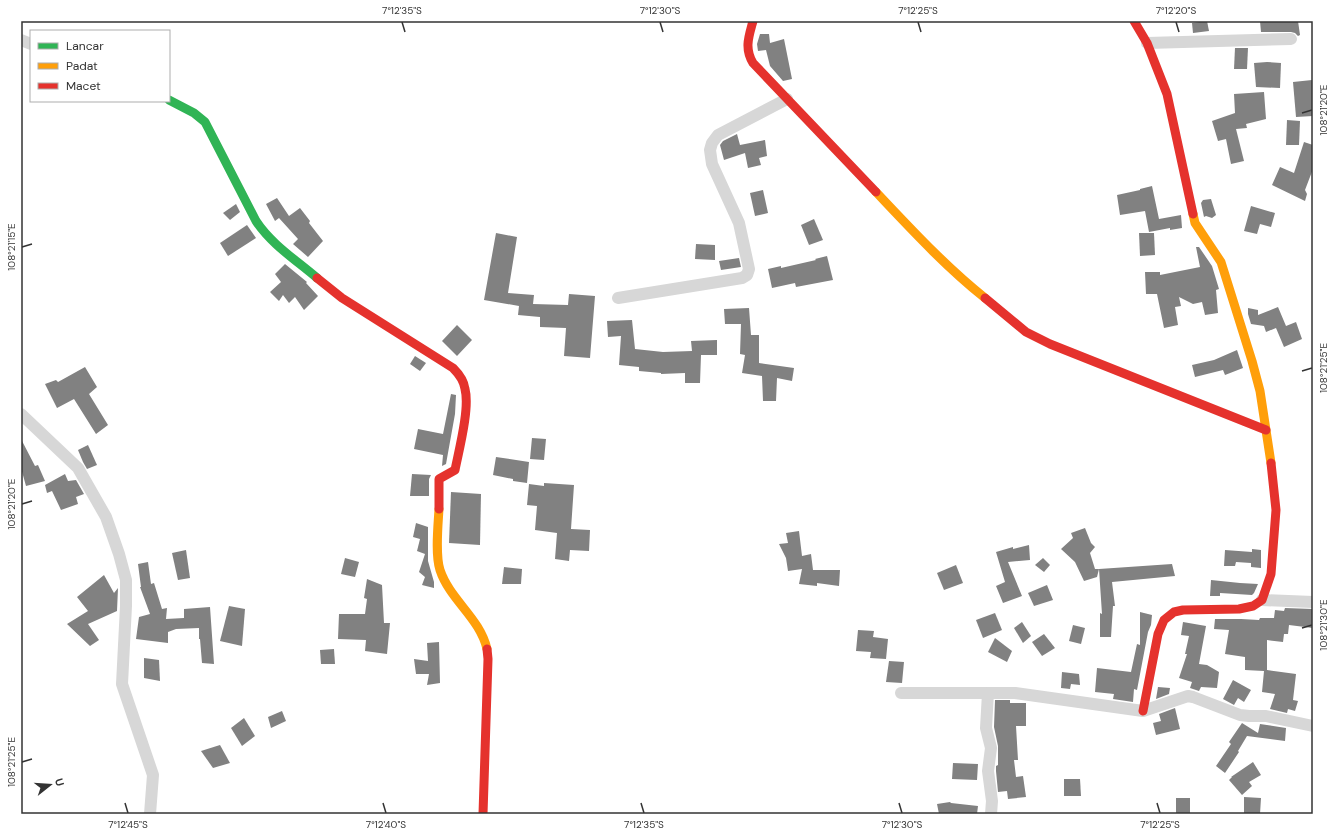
<svg xmlns="http://www.w3.org/2000/svg" width="1334" height="835" viewBox="0 0 1334 835" font-family="'DM Sans',sans-serif">
  <rect width="100%" height="100%" fill="#fff"/>
  <!-- building -->
  <g fill="#818181">
    <polygon points="1207,21 1209,31 1193,33 1192,23"/>
    <polygon points="1260,21 1298,21 1300,35 1298,36 1295,33 1291,32 1261,32"/>
    <polygon points="760,34 769,34 770,43 784,39 792,79 783,81 770,66 766,50 758,51 757,44"/>
    <polygon points="1235,48 1248,48 1247,69 1234,69"/>
    <polygon points="1267,62 1281,63 1280,88 1256,87 1254,63"/>
    <polygon points="1312,80 1313,116 1296,117 1293,82"/>
    <polygon points="1264,92 1266,119 1246,124 1247,128 1236,129 1244,161 1231,164 1226,139 1218,141 1212,121 1235,113 1234,94"/>
    <polygon points="1287,120 1300,121 1299,145 1286,145"/>
    <polygon points="737,134 740,145 765,140 767,156 759,158 761,165 748,168 745,153 724,160 720,145 723,141"/>
    <polygon points="1304,142 1313,145 1313,169 1305,190 1307,194 1305,201 1272,185 1280,167 1294,173"/>
    <polygon points="1152,186 1159,219 1181,215 1182,228 1170,230 1170,228 1149,232 1145,211 1120,215 1117,195 1140,190 1140,189"/>
    <polygon points="763,190 768,213 755,216 750,193"/>
    <polygon points="277,198 289,216 300,208 310,221 309,223 323,241 308,257 293,244 298,239 279,218 275,221 266,204"/>
    <polygon points="1211,199 1216,215 1212,218 1206,216 1204,217 1201,203 1203,200"/>
    <polygon points="236,204 240,212 230,220 223,213"/>
    <polygon points="1251,206 1275,213 1271,227 1260,224 1257,234 1244,231"/>
    <polygon points="814,219 823,240 809,245 801,225"/>
    <polygon points="247,225 256,238 228,256 220,243"/>
    <polygon points="496,233 517,237 508,293 534,295 533,304 568,305 569,294 595,296 590,358 564,356 566,328 540,327 540,317 518,315 519,306 484,300"/>
    <polygon points="1139,233 1154,233 1155,255 1140,256"/>
    <polygon points="696,244 715,245 715,260 695,259"/>
    <polygon points="1196,247 1199,247 1212,266 1219,289 1216,290 1218,313 1205,315 1202,302 1193,304 1179,297 1181,306 1175,307 1178,325 1164,328 1157,294 1146,294 1145,272 1160,272 1160,275 1200,267"/>
    <polygon points="827,256 833,280 796,287 795,283 772,288 768,269 781,266 781,268 816,260 815,259"/>
    <polygon points="739,258 741,267 721,270 719,261"/>
    <polygon points="285,264 307,282 306,283 318,296 304,310 295,297 289,303 283,295 279,301 270,292 281,282 275,274"/>
    <polygon points="1278,307 1286,326 1296,322 1302,339 1284,347 1276,328 1266,332 1264,326 1251,324 1248,314 1248,308 1258,310 1258,315"/>
    <polygon points="749,308 751,335 759,335 759,363 794,368 792,381 777,378 776,401 763,401 762,376 742,373 745,355 740,354 741,324 725,324 724,309"/>
    <polygon points="632,320 635,349 663,352 692,351 691,341 717,340 717,355 701,355 700,383 685,383 685,373 661,374 661,373 639,371 639,367 619,365 621,336 608,337 607,321"/>
    <polygon points="457,325 472,340 457,356 442,341"/>
    <polygon points="1237,350 1243,368 1225,375 1223,370 1195,377 1192,365 1214,360"/>
    <polygon points="415,356 426,363 420,371 410,364"/>
    <polygon points="85,367 97,387 89,394 108,425 96,434 74,399 57,408 45,384 56,380 58,382"/>
    <polygon points="451,394 456,395 455,414 446,464 442,466 443,455 414,449 418,429 443,434"/>
    <polygon points="532,438 546,439 544,460 530,459"/>
    <polygon points="21,439 35,466 38,465 45,481 26,486 21,468"/>
    <polygon points="88,445 97,465 87,469 83,462 78,450"/>
    <polygon points="496,457 529,462 527,483 513,481 513,479 493,475"/>
    <polygon points="65,474 68,481 76,480 84,494 76,497 78,504 61,510 52,491 47,493 45,485"/>
    <polygon points="412,474 431,475 429,479 429,496 410,496"/>
    <polygon points="544,483 574,485 571,529 590,530 589,551 570,550 569,561 555,559 557,533 535,530 537,506 527,505 529,484 544,486"/>
    <polygon points="451,492 481,494 480,545 449,543"/>
    <polygon points="416,523 428,527 428,561 434,582 434,588 422,585 425,577 419,572 425,554 417,551 420,539 413,537"/>
    <polygon points="1085,528 1091,543 1095,547 1090,553 1095,569 1099,569 1097,577 1084,581 1075,562 1061,549 1073,538 1071,533"/>
    <polygon points="799,531 802,556 811,554 813,570 840,570 839,586 817,583 817,586 799,584 802,569 788,571 786,558 779,544 788,543 786,533"/>
    <polygon points="1029,545 1030,560 1008,562 1022,596 1003,603 996,586 1005,582 996,552 1013,547 1013,549"/>
    <polygon points="1252,549 1261,550 1261,568 1251,567 1251,563 1236,562 1235,566 1224,566 1225,550 1252,552"/>
    <polygon points="186,550 190,578 178,580 172,553"/>
    <polygon points="345,558 359,562 355,577 341,574"/>
    <polygon points="1043,558 1050,565 1044,572 1035,565"/>
    <polygon points="148,562 151,584 154,583 162,609 167,608 166,619 184,618 184,609 210,607 214,664 202,663 200,639 199,639 199,628 176,629 168,632 168,643 136,639 139,617 150,614 140,587 141,587 138,564"/>
    <polygon points="1172,564 1175,576 1112,582 1115,606 1113,606 1111,637 1100,637 1100,613 1102,614 1099,569"/>
    <polygon points="956,565 963,583 944,590 937,573"/>
    <polygon points="504,567 522,569 521,584 502,584"/>
    <polygon points="104,575 114,593 118,588 117,611 88,624 99,640 90,646 67,624 88,611 77,597"/>
    <polygon points="367,579 382,585 384,623 390,623 387,654 365,651 366,640 338,639 339,614 365,614 367,599 364,598"/>
    <polygon points="1211,580 1240,583 1258,584 1254,593 1252,595 1220,593 1220,596 1210,596"/>
    <polygon points="1047,585 1053,600 1034,606 1028,593"/>
    <polygon points="229,606 245,609 242,646 220,641"/>
    <polygon points="1285,608 1313,609 1313,628 1289,625 1288,634 1284,634 1283,642 1267,640 1267,670 1296,674 1293,700 1298,701 1295,711 1288,709 1287,713 1270,709 1275,694 1262,692 1264,671 1245,670 1245,657 1225,654 1229,630 1214,629 1215,619 1241,619 1259,620 1260,618 1274,618 1275,610 1284,611"/>
    <polygon points="1140,612 1152,615 1151,625 1148,632 1137,690 1134,689 1133,702 1113,699 1114,694 1095,692 1097,668 1131,672 1137,644 1140,645"/>
    <polygon points="995,613 1002,630 983,638 976,620"/>
    <polygon points="1022,622 1031,636 1023,643 1014,628"/>
    <polygon points="1183,622 1206,626 1199,664 1207,665 1219,672 1217,688 1201,687 1199,691 1190,688 1192,682 1179,678 1187,654 1185,654 1189,636 1181,635"/>
    <polygon points="1073,625 1085,628 1081,644 1069,641"/>
    <polygon points="858,630 874,631 873,637 888,639 886,659 870,658 871,652 856,651"/>
    <polygon points="1044,634 1055,648 1042,656 1032,642"/>
    <polygon points="995,638 1012,651 1007,662 988,652"/>
    <polygon points="439,642 440,683 427,685 429,674 416,674 414,659 428,661 427,643"/>
    <polygon points="334,649 335,664 321,664 320,650"/>
    <polygon points="144,658 159,660 160,681 144,678"/>
    <polygon points="889,661 904,662 902,683 886,682"/>
    <polygon points="1062,672 1079,674 1080,685 1071,684 1070,689 1061,688"/>
    <polygon points="1233,680 1251,690 1244,702 1238,698 1234,705 1223,699"/>
    <polygon points="1158,687 1170,688 1169,694 1156,699"/>
    <polygon points="995,700 1010,700 1010,703 1026,703 1026,726 1016,726 1018,760 1014,760 1016,777 1023,776 1026,797 1008,799 1007,791 998,792 996,771 996,766 998,765 998,746 994,727"/>
    <polygon points="1175,708 1180,729 1156,735 1153,723 1161,721 1159,714"/>
    <polygon points="282,711 286,721 271,728 268,717"/>
    <polygon points="244,718 255,736 242,746 231,728"/>
    <polygon points="1242,723 1258,733 1260,724 1286,728 1285,741 1247,736 1238,751 1239,752 1225,773 1216,766 1231,744 1229,742"/>
    <polygon points="220,745 230,763 213,768 201,751"/>
    <polygon points="1253,762 1261,775 1249,782 1252,786 1242,795 1229,780 1232,777 1231,777"/>
    <polygon points="953,763 978,764 977,780 952,779"/>
    <polygon points="1064,779 1080,779 1081,796 1064,796"/>
    <polygon points="1244,797 1261,798 1260,814 1244,814"/>
    <rect x="1176" y="798" width="14" height="16"/>
    <polygon points="950,802 951,803 978,806 977,814 939,814 937,804"/>
  </g>
  <g fill="none" stroke-linecap="round" stroke-linejoin="round">
    <!-- street -->
    <g stroke="#d7d7d7" stroke-width="12">
      <polyline points="21,40 31,44"/>
      <polyline points="1147,43 1291,39"/>
      <polyline points="618,298 742,278 747,275 749,269 739,223 712,164 710,150 712,143 718,135 787,99"/>
      <polyline points="21,414 78,468 106,517 119,554 126,580 126,606 122,684 153,775 150,814"/>
      <polyline points="1262,600 1313,602"/>
      <polyline points="901,693 1015,693 1143,711 1188,696 1193,697 1240,715 1249,716 1266,716 1313,726"/>
      <polyline points="988,693 986,728 991,748 988,771 992,801 991,814"/>
    </g>
    <!-- fast -->
    <path stroke="#30b455" stroke-width="9" d="M 169,100 L 194,113 L 205,122 L 256,221 C 271,244 296,260 317,278"/>
    <!-- slow -->
    <g stroke="#ff9f0a" stroke-width="9">
      <path d="M 876,192 C 911,229 945,266 985,298"/>
      <polyline points="1193,214 1195,223 1221,262 1252,361 1260,391 1271,463"/>
      <path d="M 439,509 C 438,526 435,555 440,570 C 450,600 480,618 487,649"/>
    </g>
    <!-- jam -->
    <g stroke="#e5322d" stroke-width="9">
      <path d="M 753,21 C 749,36 744,48 753,63 L 876,192"/>
      <polyline points="1134,21 1147,43 1167,94 1193,214"/>
      <path d="M 317,278 L 342,298 L 453,368 C 459,374 464,381 465,389 C 470,408 459,450 455,470 L 439,479 L 439,509"/>
      <polyline points="985,298 1026,332 1050,344 1266,430"/>
      <polyline points="1143,711 1158,634 1164,620 1174,612 1183,610 1239,609 1253,606 1262,600 1271,574 1276,510 1271,463"/>
      <polyline points="483,814 488,659 487,649"/>
    </g>
  </g>
  <!-- ticks -->
  <path fill="none" stroke="#333" stroke-width="1.5" d="M 402,22 L 405,32M 660,22 L 663,32M 918,22 L 921,32M 1176,22 L 1179,32M 1302,113 L 1312,110M 22,247 L 32,244M 1302,371 L 1312,368M 22,504 L 32,501M 1302,628 L 1312,625M 22,762 L 32,759M 125,803 L 128,813M 383,803 L 386,813M 641,803 L 644,813M 899,803 L 902,813M 1157,803 L 1160,813"/>
  <!-- border -->
  <rect width="1334" height="835" fill="none" stroke="#ffffff" stroke-width="44"/>
  <!-- legend -->
  <rect x="30" y="30" width="140" height="72" fill="#ffffff" stroke="#adadad"/>
  <rect x="38" y="43" width="20" height="6" fill="#30b455" stroke="#adadad"/>
  <text x="66" y="50" font-size="12" fill="#333333">Lancar</text>
  <rect x="38" y="63" width="20" height="6" fill="#ff9f0a" stroke="#adadad"/>
  <text x="66" y="70" font-size="12" fill="#333333">Padat</text>
  <rect x="38" y="83" width="20" height="6" fill="#e5322d" stroke="#adadad"/>
  <text x="66" y="90" font-size="12" fill="#333333">Macet</text>
  <!-- north arrow -->
  <g transform="translate(50 785) rotate(73)" stroke="#ffffff" stroke-width="3" paint-order="stroke">
  <path d="M0-3L7 15L0 10L-7 15Z" fill="#333333"/>
  <text y="-6" font-size="11" font-weight="bold" text-anchor="middle" fill="#333333">U</text>
  </g>
  <rect x="22" y="22" width="1290" height="791" fill="none" stroke="#333" stroke-width="1.5"/>
  <g font-size="10" text-anchor="middle" fill="#333">
    <text x="402" y="14">7°12'35"S</text>
    <text x="660" y="14">7°12'30"S</text>
    <text x="918" y="14">7°12'25"S</text>
    <text x="1176" y="14">7°12'20"S</text>
    <text transform="translate(1323 110) rotate(-90)" y="4">108°21'20"E</text>
    <text transform="translate(11 247) rotate(-90)" y="4">108°21'15"E</text>
    <text transform="translate(1323 368) rotate(-90)" y="4">108°21'25"E</text>
    <text transform="translate(11 504) rotate(-90)" y="4">108°21'20"E</text>
    <text transform="translate(1323 625) rotate(-90)" y="4">108°21'30"E</text>
    <text transform="translate(11 762) rotate(-90)" y="4">108°21'25"E</text>
    <text x="128" y="828">7°12'45"S</text>
    <text x="386" y="828">7°12'40"S</text>
    <text x="644" y="828">7°12'35"S</text>
    <text x="902" y="828">7°12'30"S</text>
    <text x="1160" y="828">7°12'25"S</text>
  </g>
</svg>
